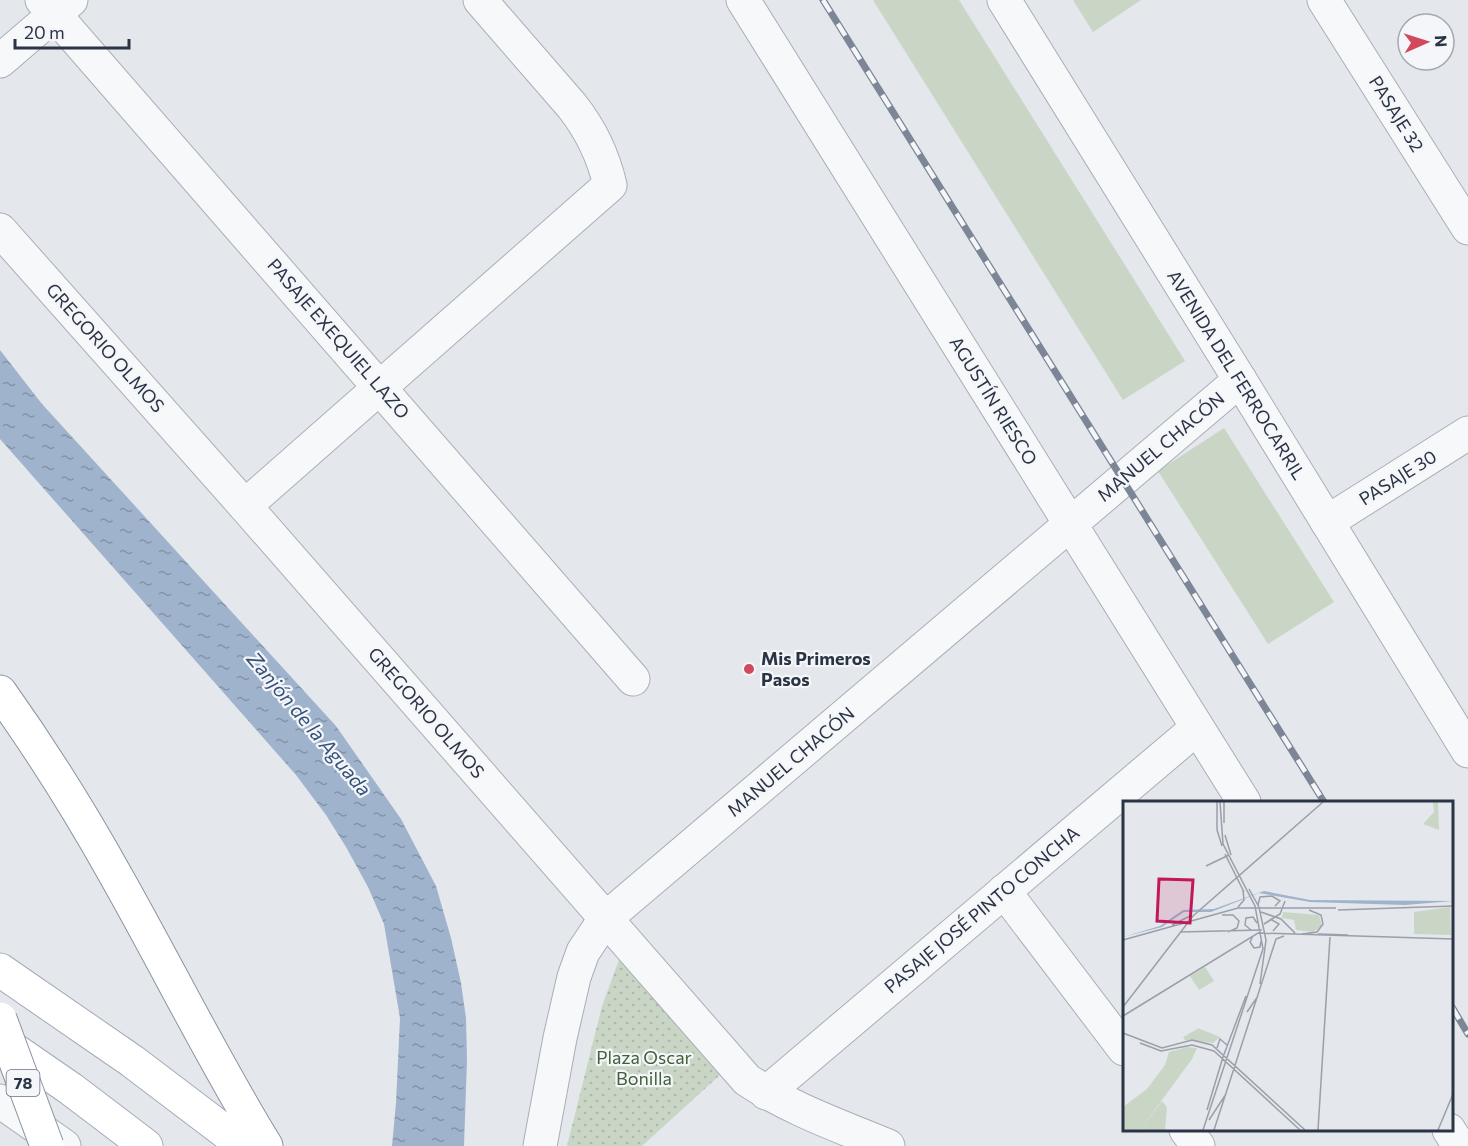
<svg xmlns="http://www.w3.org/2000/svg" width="1468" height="1146" viewBox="0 0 1468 1146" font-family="Commissioner,sans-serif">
  <defs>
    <pattern id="park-dots" width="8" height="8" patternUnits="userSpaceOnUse" patternTransform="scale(1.5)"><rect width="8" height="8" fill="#c9d6c5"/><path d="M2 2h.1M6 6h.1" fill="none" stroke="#adb8ab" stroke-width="1.8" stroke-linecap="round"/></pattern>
    <pattern id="water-ripples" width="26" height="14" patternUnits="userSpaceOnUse" patternTransform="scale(1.5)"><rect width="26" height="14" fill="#9fb4cc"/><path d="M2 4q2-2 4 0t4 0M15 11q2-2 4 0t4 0" fill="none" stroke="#8293a7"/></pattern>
  </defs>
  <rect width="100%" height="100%" fill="#e4e7ec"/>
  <!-- green -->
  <g fill="#c9d6c5">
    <polygon points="873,0 959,0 1185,361 1123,400"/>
    <polygon points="1073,0 1141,0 1093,32"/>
    <polygon points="1224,428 1334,602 1268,644 1158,471"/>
  </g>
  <!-- park -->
  <polygon fill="url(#park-dots)" points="623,949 720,1075 642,1146 567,1146 602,1006"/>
  <!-- water -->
  <polygon fill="url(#water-ripples)" points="0,350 42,404 336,726 401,819 436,886 451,938 461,983 466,1018 467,1060 464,1146 392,1146 396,1103 400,1018 384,924 368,887 346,847 326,815 296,775 0,439"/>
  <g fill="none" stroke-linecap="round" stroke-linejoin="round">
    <defs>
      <g id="minor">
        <polyline points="42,0 633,679"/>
        <polyline points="743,0 1244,802"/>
        <polyline points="1004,0 1240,380 1468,751"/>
        <polyline points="1324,0 1468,228"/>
        <polyline points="0,61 71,0"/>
        <path d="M 0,230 L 245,506 L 747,1080 C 791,1109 840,1126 888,1146"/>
        <path d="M 245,506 L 610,185 C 603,155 591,130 572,106 L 480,0"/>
        <polyline points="1327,522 1468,433"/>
        <polyline points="1004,891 1124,1049"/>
        <polyline points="766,1093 1197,728"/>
        <polyline points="0,1101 64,1146"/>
        <polyline points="1186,1130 1198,1146"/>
        <polyline points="1449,1130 1459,1146"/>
        <polyline points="540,1146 560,1038 574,977 583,952 605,919 1240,380"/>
      </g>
      <g id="major">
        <polyline points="0,970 132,1061 244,1146"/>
        <polyline points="0,1040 71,1089 146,1146"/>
      </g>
      <path id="highway" d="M 0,692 C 42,751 81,813 116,876 C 167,966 212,1058 266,1146"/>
    </defs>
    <!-- minor casing -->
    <use href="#minor" stroke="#a9aeb7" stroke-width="35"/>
    <!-- major casing -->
    <use href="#major" stroke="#a3abb8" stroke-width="35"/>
    <!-- highway casing -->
    <use href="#highway" stroke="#8b94a3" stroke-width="35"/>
    <!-- minor -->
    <use href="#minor" stroke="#f7f8fa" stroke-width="33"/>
    <!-- major -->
    <use href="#major" stroke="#fff" stroke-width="33"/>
    <!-- highway -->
    <use href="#highway" stroke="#fff" stroke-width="33"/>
    <defs>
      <g id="rail">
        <polyline points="823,0 1324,802"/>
        <polyline points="1452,1007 1468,1034"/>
      </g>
    </defs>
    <!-- rail casing -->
    <use href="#rail" stroke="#7d8696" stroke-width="7"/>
    <!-- rail -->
    <use href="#rail" stroke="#f4f6f9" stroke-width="4.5" stroke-dasharray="14" stroke-linecap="butt"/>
    <defs>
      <polyline id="highway-bridge" points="0,1019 47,1146"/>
    </defs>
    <!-- highway-bridge casing -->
    <use href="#highway-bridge" stroke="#8b94a3" stroke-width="35" stroke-linecap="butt"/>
    <!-- highway-bridge -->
    <use href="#highway-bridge" stroke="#fff" stroke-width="33"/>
  </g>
  <!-- markers -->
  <circle fill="#d1495b" stroke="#f4f6f9" stroke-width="2" cx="749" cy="669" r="6"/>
  <g text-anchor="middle" stroke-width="4.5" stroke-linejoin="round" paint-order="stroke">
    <!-- shield labels -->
    <rect fill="#f4f6f9" stroke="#676e7b" stroke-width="1.5" x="6.5" y="1070" width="33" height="26" rx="4.5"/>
    <g font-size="16" font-weight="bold" fill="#2b3445">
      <text x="23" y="1089">78</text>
    </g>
    <!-- street labels -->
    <g font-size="18" fill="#2b3445" stroke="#f4f6f9">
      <text transform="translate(1396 114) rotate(58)" y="6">PASAJE 32</text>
      <text transform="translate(338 339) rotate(49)" y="6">PASAJE EXEQUIEL LAZO</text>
      <text transform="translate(105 348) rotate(48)" y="6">GREGORIO OLMOS</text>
      <text transform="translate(1236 375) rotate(58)" y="6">AVENIDA DEL FERROCARRIL</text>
      <text transform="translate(993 401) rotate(58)" y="6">AGUSTÍN RIESCO</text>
      <text transform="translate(1161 447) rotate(-40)" y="6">MANUEL CHACÓN</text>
      <text transform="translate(1398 478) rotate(-32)" y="6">PASAJE 30</text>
      <text transform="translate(426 713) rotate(49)" y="6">GREGORIO OLMOS</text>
      <text transform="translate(791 762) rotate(-40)" y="6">MANUEL CHACÓN</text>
      <text transform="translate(982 910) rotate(-40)" y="6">PASAJE JOSÉ PINTO CONCHA</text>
    </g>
    <!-- poi labels -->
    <g font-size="18" font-weight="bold" fill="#2b3445" stroke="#f4f6f9" text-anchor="start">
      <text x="761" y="665">Mis Primeros<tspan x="761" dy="21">Pasos</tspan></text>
    </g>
    <!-- park labels -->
    <g font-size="18" fill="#3f6138" stroke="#f4f6f9">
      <text x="644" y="1064">Plaza Oscar<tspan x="644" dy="21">Bonilla</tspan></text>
    </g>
    <!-- water labels -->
    <g font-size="20" font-style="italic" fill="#34527a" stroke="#f4f6f9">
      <text transform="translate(309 724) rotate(50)" y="7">Zanjón de la Aguada</text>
    </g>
  </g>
  <!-- overview -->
  <g transform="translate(1123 801)">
    <rect width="330" height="330" fill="#e4e7ec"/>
    <path d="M 310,1 L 315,1 L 316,29 L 300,23 L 311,11 ZM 327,106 L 328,134 L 291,133 L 291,111 ZM 160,111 L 196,114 L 199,125 L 190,131 L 173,129 L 171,119 L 159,117 ZM 39,300 L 44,306 L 42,329 L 17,329 Z" fill="#c9d6c5"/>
    <path d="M 82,166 L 91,180 L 76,189 L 67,175 ZM 76,227 L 77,228 L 97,236 L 90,242 L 62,239 L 60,236 ZM 64,246 L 74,247 L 69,258 L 17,329 L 0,329 L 0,306 L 24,288 L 42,264 L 46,251 Z" fill="#c9d6c5"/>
    <path d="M 141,90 L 187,99 L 330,100 L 282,104 L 187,101 L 136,92 L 88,111 L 61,111 L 39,126 L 0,136 L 37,125 L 60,109 L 91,108 Z" fill="#9fb4cc"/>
    <path fill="none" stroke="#9a9fa9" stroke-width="1.5" d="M 94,1 L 94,29 L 99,45M 101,1 L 101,22M 102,34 L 108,54M 102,53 L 121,91M 83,65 L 106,54M 126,88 L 136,106 L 143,139 L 137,183M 135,104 L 137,96 L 149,95 L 157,100 L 152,105M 115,106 L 121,99 L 120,89M 215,109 L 330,105M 138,111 L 158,118 L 172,132M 99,114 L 110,114 L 116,120 L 114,127 L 105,131M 147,118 L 156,123 L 150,130M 141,123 L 157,113 L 162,100M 49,124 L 69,114M 128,129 L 122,124 L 123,117 L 130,116 L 134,122M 57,131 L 139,129M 179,133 L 194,131 L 200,123 L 198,114 L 186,109M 195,133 L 225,134M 130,135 L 127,141 L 131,147 L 137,146 L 138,140M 0,139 L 115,107 L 213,107M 0,206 L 70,115 L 200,1M 124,211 L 135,195M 0,215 L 135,132 L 330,138M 0,232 L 39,247 L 69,239 L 89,244 L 182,329M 17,242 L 38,250 L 69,244 L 91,250 L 177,329M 94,247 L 97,238 L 104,244M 100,256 L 123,195M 84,309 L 100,256M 86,319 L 103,293M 80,329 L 140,148 L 132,105 L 100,43 L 97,1M 91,329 L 153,138 L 161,135M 195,329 L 207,136M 315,329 L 330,293"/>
    <path fill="#c2185b" fill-opacity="0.15" stroke="#c2185b" stroke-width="3" d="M 36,78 L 70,79 L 67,122 L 34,120 Z"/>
    <rect width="330" height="330" fill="none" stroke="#2b3445" stroke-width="3"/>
  </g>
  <!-- north arrow -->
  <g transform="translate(1426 42) rotate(87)"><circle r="28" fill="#f4f6f9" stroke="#a4a8b1" stroke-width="1.5"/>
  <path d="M0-4.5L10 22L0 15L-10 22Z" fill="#d1495b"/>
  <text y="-9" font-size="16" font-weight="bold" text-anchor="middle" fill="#2b3445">N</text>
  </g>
  <!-- scale -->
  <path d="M15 39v9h114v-9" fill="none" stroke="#2b3445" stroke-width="3"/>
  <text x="24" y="39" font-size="18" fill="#2b3445" stroke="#f4f6f9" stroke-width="4.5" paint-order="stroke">20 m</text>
</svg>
